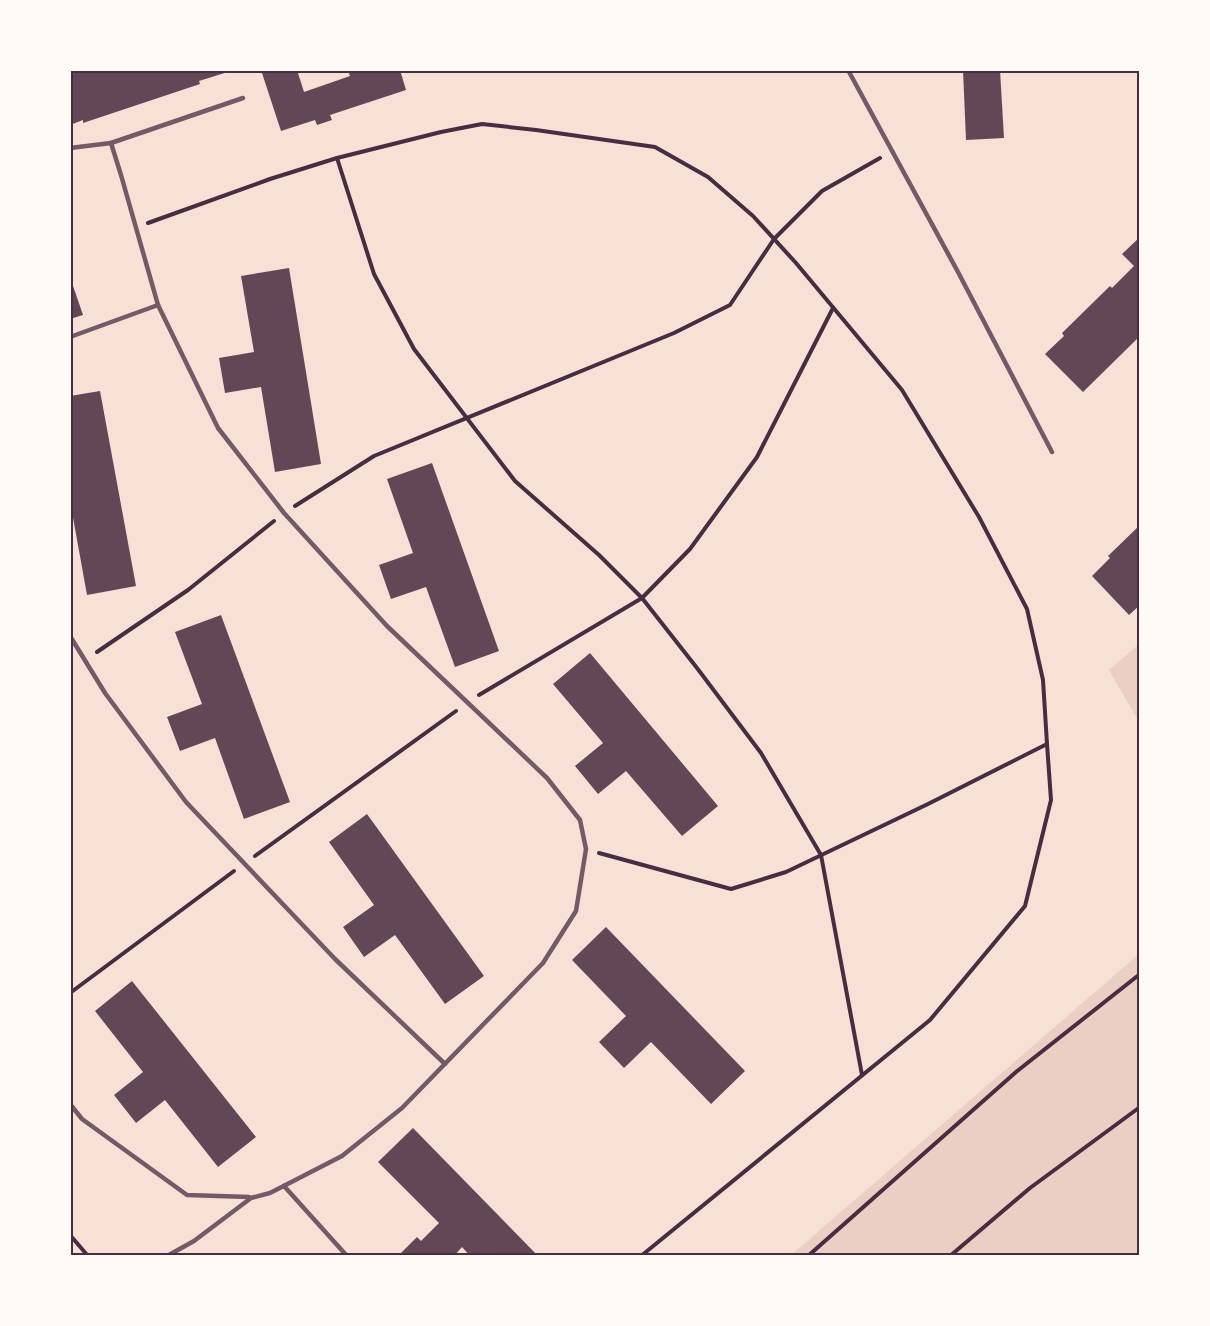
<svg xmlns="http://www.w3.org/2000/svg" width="1210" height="1326" viewBox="0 0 1210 1326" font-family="'Fira Sans Condensed',sans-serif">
  <rect width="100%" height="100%" fill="#f7e1d7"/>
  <!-- green -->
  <g fill="#ebcfc5">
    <polygon points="1139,644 1139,722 1109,670"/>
    <polygon points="1139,954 1139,1255 791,1255"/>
  </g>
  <!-- building -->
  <g fill="#644757">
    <polygon points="70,70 230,70 231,71 199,81 200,84 83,123 83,120 70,125"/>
    <polygon points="261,70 297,70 304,92 350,76 348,70 400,70 406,90 330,115 332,120 317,125 315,120 281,131"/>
    <polygon points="963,70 1000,70 1004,138 966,140"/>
    <polygon points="1140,237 1140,311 1137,313 1140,315 1140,336 1083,392 1045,354 1064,336 1062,333 1110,286 1112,288 1134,266 1122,254"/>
    <polygon points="289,268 321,464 275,472 261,387 225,393 219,358 254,352 241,276"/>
    <polygon points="70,277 83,315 70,319"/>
    <polygon points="100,391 136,586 87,595 72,512 70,512 70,396"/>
    <polygon points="432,463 499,651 455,667 426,587 391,599 379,565 413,553 387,479"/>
    <polygon points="1140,525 1140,605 1129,615 1092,576 1110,558 1108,556"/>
    <polygon points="221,615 290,802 244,819 215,738 180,751 167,717 202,704 175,632"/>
    <polygon points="590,653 718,806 682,836 626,771 598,794 575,766 603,743 553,684"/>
    <polygon points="367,814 484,976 445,1004 395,935 364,957 343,927 374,905 329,842"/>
    <polygon points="606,927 745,1071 711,1104 651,1042 624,1068 599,1042 626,1016 572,960"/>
    <polygon points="132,981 256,1137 218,1167 165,1100 136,1123 114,1095 143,1072 95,1011"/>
    <polygon points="413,1128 538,1256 470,1256 462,1247 454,1256 398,1256 417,1237 421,1241 439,1223 378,1162"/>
  </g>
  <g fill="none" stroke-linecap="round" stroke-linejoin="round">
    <!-- path -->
    <g stroke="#4a2c40" stroke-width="4">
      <polyline points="337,158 374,274 414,349 515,481 599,555 642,598 697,668 761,753 821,855 862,1075"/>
      <polyline points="148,223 270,179 337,158 441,132 482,124 536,130 655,147 708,177 753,216 796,263 902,390 979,517 1027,609 1043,680 1047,744 928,804 786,872 731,889 599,853"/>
      <polyline points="295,506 374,456 674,333 730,305 774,239 822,191 880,158"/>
      <polyline points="97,652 188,590 274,521"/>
      <polyline points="479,695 642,598 690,549 757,457 833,308"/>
      <polyline points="255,856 456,711"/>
      <polyline points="70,993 234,871"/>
      <polyline points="70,1235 88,1256"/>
      <polyline points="641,1256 930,1020 1025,906 1051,800 1047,744"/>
      <polyline points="808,1256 1016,1072 1140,974"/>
      <polyline points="950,1256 1030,1188 1140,1107"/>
    </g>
    <!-- service -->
    <g stroke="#755966" stroke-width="4.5">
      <polyline points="848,70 958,272 1052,452"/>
      <polyline points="111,143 243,98"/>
      <polyline points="70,148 111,143 121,175 158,305 218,428 284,513 387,626 547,778 580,820 586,849 576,911 543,963 402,1108 342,1156 270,1193 251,1198 194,1241 167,1256"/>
      <polyline points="70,337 158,305"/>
      <polyline points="70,636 105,693 186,802 335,959 445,1064"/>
      <polyline points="70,1104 82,1119 187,1195 249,1197"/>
      <polyline points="284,1186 347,1256"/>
    </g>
  </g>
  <!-- border -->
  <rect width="1210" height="1326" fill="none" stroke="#fffaf5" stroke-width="144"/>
  <rect x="72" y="72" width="1066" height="1182" fill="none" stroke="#4a2c40" stroke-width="2"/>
</svg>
